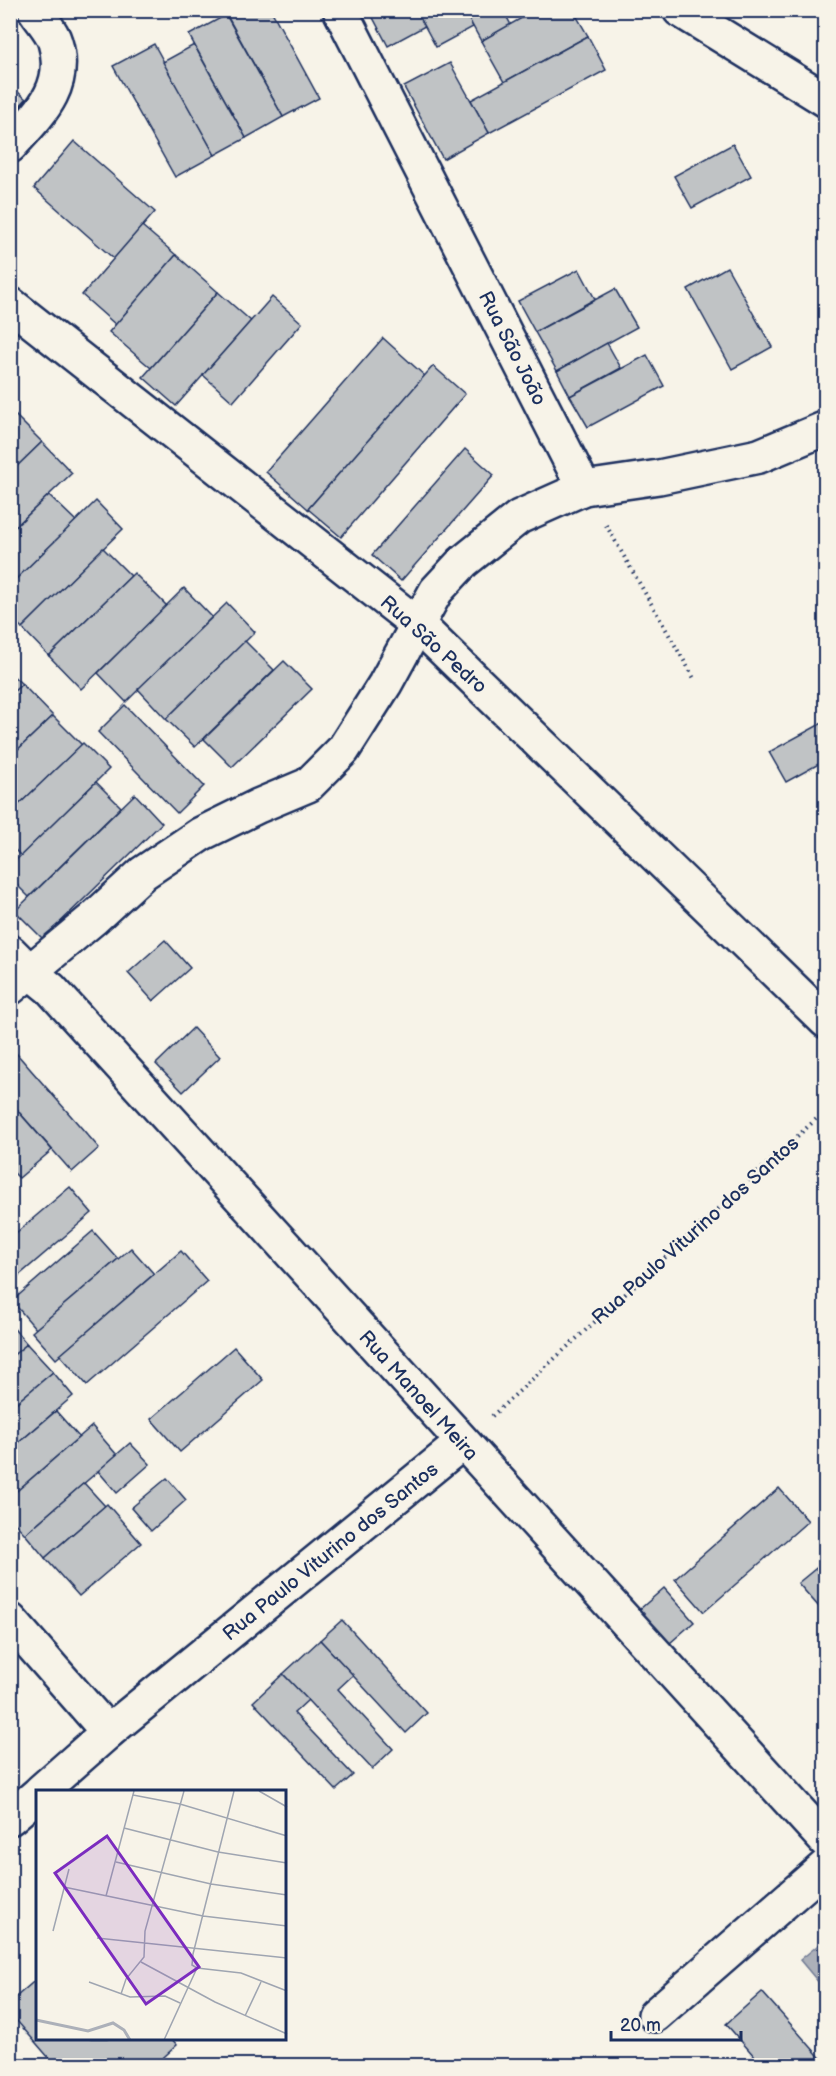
<svg xmlns="http://www.w3.org/2000/svg" width="836" height="2076" viewBox="0 0 836 2076" font-family="'Balsamiq Sans',sans-serif">
  <rect width="100%" height="100%" fill="#f7f3e8"/>
  <filter id="ink" filterUnits="userSpaceOnUse"><feTurbulence type="fractalNoise" baseFrequency=".0167" numOctaves="2"/><feDisplacementMap in="SourceGraphic" scale="12" xChannelSelector="R" yChannelSelector="G"/><feConvolveMatrix kernelMatrix="1 2 1 2 8 2 1 2 1" color-interpolation-filters="sRGB"/></filter>
  <g filter="url(#ink)">
    <!-- water -->
    <polygon fill="#acb0b9" stroke="#727c95" stroke-width="1.5" points="823,1941 825,1944 825,1990 800,1960"/>
    <!-- building -->
    <g fill="#c0c3c5" stroke="#1b2f5e" stroke-width="1.5">
      <polygon points="224,10 271,10 319,98 283,117"/>
      <polygon points="369,10 416,10 425,26 388,46"/>
      <polygon points="416,10 464,10 473,27 436,47"/>
      <polygon points="464,10 503,10 511,25 481,41"/>
      <polygon points="536,10 573,10 588,36 504,82 481,41"/>
      <polygon points="226,15 283,117 246,138 189,35"/>
      <polygon points="588,36 606,70 489,133 471,100"/>
      <polygon points="154,44 215,155 175,177 113,66"/>
      <polygon points="194,45 246,138 215,155 163,62"/>
      <polygon points="450,63 489,133 443,159 404,87"/>
      <polygon points="10,85 26,99 10,117"/>
      <polygon points="74,141 155,212 114,259 34,188"/>
      <polygon points="733,144 751,176 692,208 674,176"/>
      <polygon points="142,226 176,255 116,325 82,295"/>
      <polygon points="176,255 218,292 151,368 109,332"/>
      <polygon points="727,267 772,347 732,369 688,289"/>
      <polygon points="579,269 595,299 535,332 518,301"/>
      <polygon points="615,289 637,327 557,371 535,332"/>
      <polygon points="218,292 251,321 176,406 143,377"/>
      <polygon points="272,297 302,323 233,402 203,375"/>
      <polygon points="383,338 425,376 308,509 266,472"/>
      <polygon points="607,343 621,368 570,396 557,371"/>
      <polygon points="647,355 664,386 588,427 570,396"/>
      <polygon points="433,366 465,394 341,537 308,509"/>
      <polygon points="15,415 42,442 10,473 10,419"/>
      <polygon points="42,442 72,473 10,532 10,473"/>
      <polygon points="465,449 494,475 401,581 372,555"/>
      <polygon points="49,495 76,521 10,585 10,532"/>
      <polygon points="96,501 123,529 22,628 10,616 10,585"/>
      <polygon points="103,548 131,576 49,656 22,628"/>
      <polygon points="134,573 167,606 81,689 49,656"/>
      <polygon points="184,588 212,617 126,702 98,673"/>
      <polygon points="227,603 255,632 166,719 138,689"/>
      <polygon points="245,641 274,670 195,747 166,719"/>
      <polygon points="284,661 312,689 232,767 204,739"/>
      <polygon points="10,673 22,684 10,695"/>
      <polygon points="22,684 53,716 10,757 10,695"/>
      <polygon points="125,705 204,786 177,813 98,732"/>
      <polygon points="53,716 82,745 10,813 10,757"/>
      <polygon points="826,721 826,760 786,782 769,752"/>
      <polygon points="83,743 109,769 21,856 10,845 10,813"/>
      <polygon points="96,782 121,807 29,897 10,878 10,866"/>
      <polygon points="135,794 162,823 43,939 15,911"/>
      <polygon points="165,940 190,968 153,1001 128,973"/>
      <polygon points="193,1028 220,1057 183,1092 156,1064"/>
      <polygon points="10,1046 99,1148 72,1172 10,1102"/>
      <polygon points="10,1102 52,1150 19,1178 10,1169"/>
      <polygon points="70,1187 92,1213 10,1283 10,1238"/>
      <polygon points="93,1231 118,1259 36,1329 12,1301"/>
      <polygon points="131,1248 154,1274 56,1359 32,1332"/>
      <polygon points="181,1251 207,1281 87,1385 60,1355"/>
      <polygon points="10,1324 27,1344 10,1358"/>
      <polygon points="27,1344 53,1372 10,1408 10,1358"/>
      <polygon points="234,1347 263,1380 180,1452 151,1419"/>
      <polygon points="53,1372 73,1396 10,1450 10,1408"/>
      <polygon points="56,1411 79,1437 10,1497 10,1450"/>
      <polygon points="92,1426 117,1455 25,1534 10,1518 10,1497"/>
      <polygon points="130,1443 150,1464 117,1493 98,1471"/>
      <polygon points="167,1478 186,1500 151,1531 131,1508"/>
      <polygon points="84,1483 105,1506 45,1558 25,1534"/>
      <polygon points="779,1488 808,1521 704,1612 675,1579"/>
      <polygon points="107,1504 141,1543 79,1596 45,1558"/>
      <polygon points="826,1560 826,1615 798,1583"/>
      <polygon points="664,1588 694,1622 662,1650 632,1616"/>
      <polygon points="342,1620 427,1713 406,1733 320,1640"/>
      <polygon points="320,1640 353,1675 338,1689 393,1749 372,1769 283,1674"/>
      <polygon points="283,1674 308,1700 294,1713 353,1775 336,1790 253,1702"/>
      <polygon points="38,1978 38,2038 171,2038 177,2045 154,2066 56,2066 10,2013 10,2002"/>
      <polygon points="762,1992 826,2064 826,2066 763,2066 726,2024"/>
    </g>
    <g fill="none" stroke-linecap="round" stroke-linejoin="round">
      <defs>
        <g id="minor">
          <polyline points="340,10 584,488"/>
          <polyline points="680,10 826,100"/>
          <path d="M 10,146 C 38,115 69,88 55,42 C 52,31 41,20 35,10"/>
          <polyline points="10,304 417,624 826,1021"/>
          <polyline points="10,952 30,972 51,989 826,1841"/>
          <polyline points="10,988 93,919 143,873 201,834 258,806 308,785 343,750 385,684 436,591 463,562 519,517 584,488 659,477 759,456 826,428"/>
          <polyline points="10,1620 108,1732"/>
          <polyline points="41,1791 108,1732 462,1443"/>
          <polyline points="10,1818 38,1794"/>
          <polyline points="655,2015 826,1866"/>
        </g>
      </defs>
      <!-- minor casing -->
      <use href="#minor" stroke="#1b2f5e" stroke-width="38"/>
      <!-- path -->
      <g stroke="#1b2f5e" stroke-width="4" stroke-dasharray="1.5 4.5" stroke-linecap="butt">
        <polyline points="606,525 695,680"/>
        <polyline points="492,1416 826,1110"/>
      </g>
      <!-- minor -->
      <use href="#minor" stroke="#f7f3e8" stroke-width="33"/>
    </g>
  </g>
  <g text-anchor="middle" stroke-width="4.5" stroke-linejoin="round" paint-order="stroke">
    <!-- street labels -->
    <g font-size="20" fill="#1b2f5e" stroke="#f7f3e8">
      <text transform="translate(513 348) rotate(63)" y="7">Rua São João</text>
      <text transform="translate(434 644) rotate(42)" y="7">Rua São Pedro</text>
      <text transform="translate(695 1230) rotate(-42)" y="7">Rua Paulo Viturino dos Santos</text>
      <text transform="translate(419 1395) rotate(48)" y="7">Rua Manoel Meira</text>
      <text transform="translate(330 1551) rotate(-39)" y="7">Rua Paulo Viturino dos Santos</text>
    </g>
  </g>
  <!-- overview -->
  <g transform="translate(36 1790)">
    <rect width="250" height="250" fill="#f7f3e8"/>
    <path fill="none" stroke="#acb0b9" stroke-width="3" d="M 0,230 L 52,241 L 77,233 L 88,240 L 94,250"/>
    <path fill="none" stroke="#9fa5b1" stroke-width="1.5" d="M 223,1 L 251,17M 97,5 L 144,14 L 251,46M 88,38 L 182,62 L 251,73M 80,72 L 175,94 L 251,105M 28,97 L 167,126 L 251,136M 70,106 L 98,1M 17,141 L 33,79M 61,148 L 251,168M 105,172 L 179,212 L 251,244M 161,178 L 156,175 L 157,164 L 198,1M 161,178 L 205,183 L 251,201M 53,192 L 94,207 L 129,206 L 144,213M 85,204 L 90,189 L 108,167 L 109,141 L 148,1M 209,226 L 225,192M 128,250 L 161,178"/>
    <path fill="#7b2cbf" fill-opacity="0.15" stroke="#7b2cbf" stroke-width="3" d="M 71,46 L 163,177 L 110,214 L 19,83 Z"/>
    <rect width="250" height="250" fill="none" stroke="#1b2f5e" stroke-width="3"/>
  </g>
  <!-- margin -->
  <rect width="836" height="2076" fill="none" stroke="#f7f3e8" stroke-width="36"/>
  <rect x="18" y="18" width="800" height="2040" fill="none" stroke="#1b2f5e" stroke-width="2" filter="url(#ink)"/>
  <!-- scale -->
  <path d="M611 2031v9h130v-9" fill="none" stroke="#1b2f5e" stroke-width="3"/>
  <text x="620" y="2031" font-size="18" fill="#1b2f5e" stroke="#f7f3e8" stroke-width="4.5" paint-order="stroke">20 m</text>
</svg>
